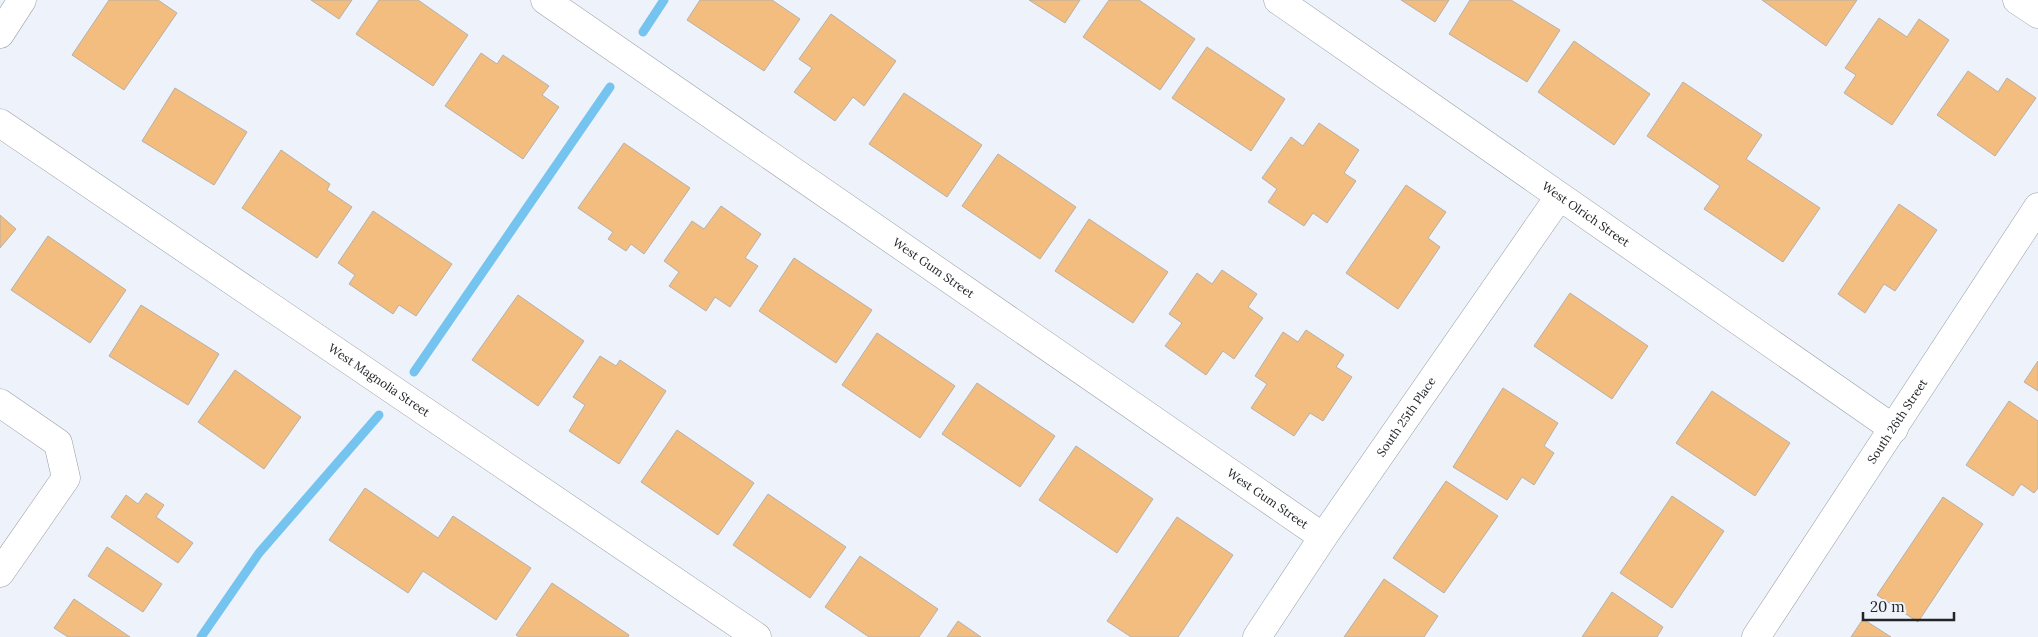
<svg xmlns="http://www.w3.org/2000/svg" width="2038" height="637" viewBox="0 0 2038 637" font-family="Lora,serif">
  <rect width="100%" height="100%" fill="#eef2fb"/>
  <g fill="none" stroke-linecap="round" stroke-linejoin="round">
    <!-- stream -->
    <g stroke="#74c4ef" stroke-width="9">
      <polyline points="643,32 664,0"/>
      <polyline points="414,372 610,87"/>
      <polyline points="201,637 259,553 379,415"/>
    </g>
  </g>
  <!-- building -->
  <g fill="#f3bd7f" stroke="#b7b0a8">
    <polygon points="109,0 158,0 177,13 124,90 72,55"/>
    <polygon points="311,0 352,0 339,19"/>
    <polygon points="379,0 418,0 468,35 433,86 356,34"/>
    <polygon points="700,0 772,0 800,19 764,71 687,20"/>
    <polygon points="1029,0 1080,0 1065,23"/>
    <polygon points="1109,0 1139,0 1195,39 1160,90 1083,37"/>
    <polygon points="1401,0 1449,0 1435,22"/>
    <polygon points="1470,0 1511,0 1560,30 1527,82 1449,34"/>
    <polygon points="1762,0 1857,0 1826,46"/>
    <polygon points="831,14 896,61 864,106 853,97 835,121 794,92 812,68 799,59"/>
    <polygon points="1879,18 1907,37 1919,19 1949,40 1892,125 1844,93 1856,75 1845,68"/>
    <polygon points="1574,41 1650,94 1614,145 1538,92"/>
    <polygon points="1207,47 1285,99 1251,151 1172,98"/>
    <polygon points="481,53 497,64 503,55 549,86 542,95 559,107 523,159 445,106"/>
    <polygon points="1968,71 1998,92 2007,78 2036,98 1995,156 1937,115"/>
    <polygon points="1683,82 1762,135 1746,159 1820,208 1783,262 1704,209 1720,186 1647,136"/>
    <polygon points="175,88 247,132 214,185 142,141"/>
    <polygon points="904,93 982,145 947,197 869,144"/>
    <polygon points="1319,123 1359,150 1344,173 1356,181 1327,223 1313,213 1304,226 1268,202 1277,189 1262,178 1291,137 1303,146"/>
    <polygon points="624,143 690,188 644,254 631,244 626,251 608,239 613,232 578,208"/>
    <polygon points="281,150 330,184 327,190 352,207 317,258 242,208"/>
    <polygon points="998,154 1076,207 1040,259 962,206"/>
    <polygon points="1406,185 1446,212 1428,238 1440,247 1398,309 1346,273"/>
    <polygon points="1899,204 1937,230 1895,291 1884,284 1865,313 1838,294"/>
    <polygon points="721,206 761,234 745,258 758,266 730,307 715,297 706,311 669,286 679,272 664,261 692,221 704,229"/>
    <polygon points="373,211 452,264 416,316 399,305 393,314 349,284 355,275 338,263"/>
    <polygon points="0,215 16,229 0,248"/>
    <polygon points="1089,219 1168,272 1133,323 1055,271"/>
    <polygon points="48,236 126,290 90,343 11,290"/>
    <polygon points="794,258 872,310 836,363 759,311"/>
    <polygon points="1222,270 1257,294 1248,307 1263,318 1234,359 1223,351 1206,375 1165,346 1182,323 1169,314 1197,273 1212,284"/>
    <polygon points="1570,293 1648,346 1612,399 1534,346"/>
    <polygon points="518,295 584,341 538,406 472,360"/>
    <polygon points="141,305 219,354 188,405 109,356"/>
    <polygon points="1306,330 1344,355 1336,367 1352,377 1323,421 1310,413 1294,436 1251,408 1267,384 1255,376 1283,332 1298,342"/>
    <polygon points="877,333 955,386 920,438 842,385"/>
    <polygon points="600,356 616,366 620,360 666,391 619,464 569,431 585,405 573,397"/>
    <polygon points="2038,361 2038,391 2024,382"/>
    <polygon points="235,370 301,417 264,469 198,422"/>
    <polygon points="977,383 1055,436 1020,487 942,434"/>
    <polygon points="1503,388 1558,423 1544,446 1554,453 1534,485 1522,477 1507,500 1453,467"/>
    <polygon points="1712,391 1790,443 1755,496 1676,443"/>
    <polygon points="2009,401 2038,421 2038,488 2034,493 2021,484 2013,496 1966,465"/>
    <polygon points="677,430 754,483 718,535 641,482"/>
    <polygon points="1076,446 1153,499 1117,553 1039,500"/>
    <polygon points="1446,481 1498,516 1444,593 1393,558"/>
    <polygon points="365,488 438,538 453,516 531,568 496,620 423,571 408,593 329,540"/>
    <polygon points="146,493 164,505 156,517 193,543 178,563 111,517 126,495 138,504"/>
    <polygon points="768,494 846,547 810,598 733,545"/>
    <polygon points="1672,496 1724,531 1672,608 1620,573"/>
    <polygon points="1943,497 1983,524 1918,622 1877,595"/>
    <polygon points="1177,517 1233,555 1178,637 1131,637 1107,621"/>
    <polygon points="107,547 162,584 143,612 88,576"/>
    <polygon points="860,556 938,609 919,637 869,637 825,607"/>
    <polygon points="1384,579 1438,616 1424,637 1344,637"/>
    <polygon points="552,583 629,635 628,637 519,637 516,635"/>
    <polygon points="1612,592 1663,627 1657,637 1582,637"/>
    <polygon points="74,599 130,637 68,637 54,628"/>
    <polygon points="1863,619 1891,637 1851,637"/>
    <polygon points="958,621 981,637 947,637"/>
  </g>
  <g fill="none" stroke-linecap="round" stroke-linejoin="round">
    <defs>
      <g id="street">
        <path id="s1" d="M 545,0 L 1323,537"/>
        <polyline points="2017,0 2038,14"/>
        <path id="s2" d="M 0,123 L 757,637"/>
        <polyline points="0,403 58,443 66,478 0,573"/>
        <path id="s3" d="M 1257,637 L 1323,537 L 1559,197"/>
      </g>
      <g id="secondary">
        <path id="s4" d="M 1278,0 L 1894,429"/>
        <polyline points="0,34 22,0"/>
        <path id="s5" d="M 1756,637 L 2038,207"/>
      </g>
    </defs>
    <!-- street casing -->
    <use href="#street" stroke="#999ea6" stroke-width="29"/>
    <!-- secondary casing -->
    <use href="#secondary" stroke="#999ea6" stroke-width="29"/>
    <!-- street -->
    <use href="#street" stroke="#fff" stroke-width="28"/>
    <!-- secondary -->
    <use href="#secondary" stroke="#fff" stroke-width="28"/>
  </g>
  <g text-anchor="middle" stroke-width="4" stroke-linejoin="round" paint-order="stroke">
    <!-- street labels -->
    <g font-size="12" fill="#222427" stroke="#eef2fb">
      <text dy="4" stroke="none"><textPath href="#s4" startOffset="375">West Olrich Street</textPath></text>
      <text dy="4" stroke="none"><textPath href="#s1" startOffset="472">West Gum Street</textPath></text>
      <text dy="4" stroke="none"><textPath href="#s2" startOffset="458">West Magnolia Street</textPath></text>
      <text dy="4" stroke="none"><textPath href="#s3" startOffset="266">South 25th Place</textPath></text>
      <text dy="4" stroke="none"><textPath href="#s5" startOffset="258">South 26th Street</textPath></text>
      <text dy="4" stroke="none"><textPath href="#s1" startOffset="878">West Gum Street</textPath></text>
    </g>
  </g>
  <!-- scale -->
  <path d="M1863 612v8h91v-8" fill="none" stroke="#222427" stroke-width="2.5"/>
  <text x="1870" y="612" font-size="15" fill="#222427" stroke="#eef2fb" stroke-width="4" paint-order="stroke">20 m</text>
</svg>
